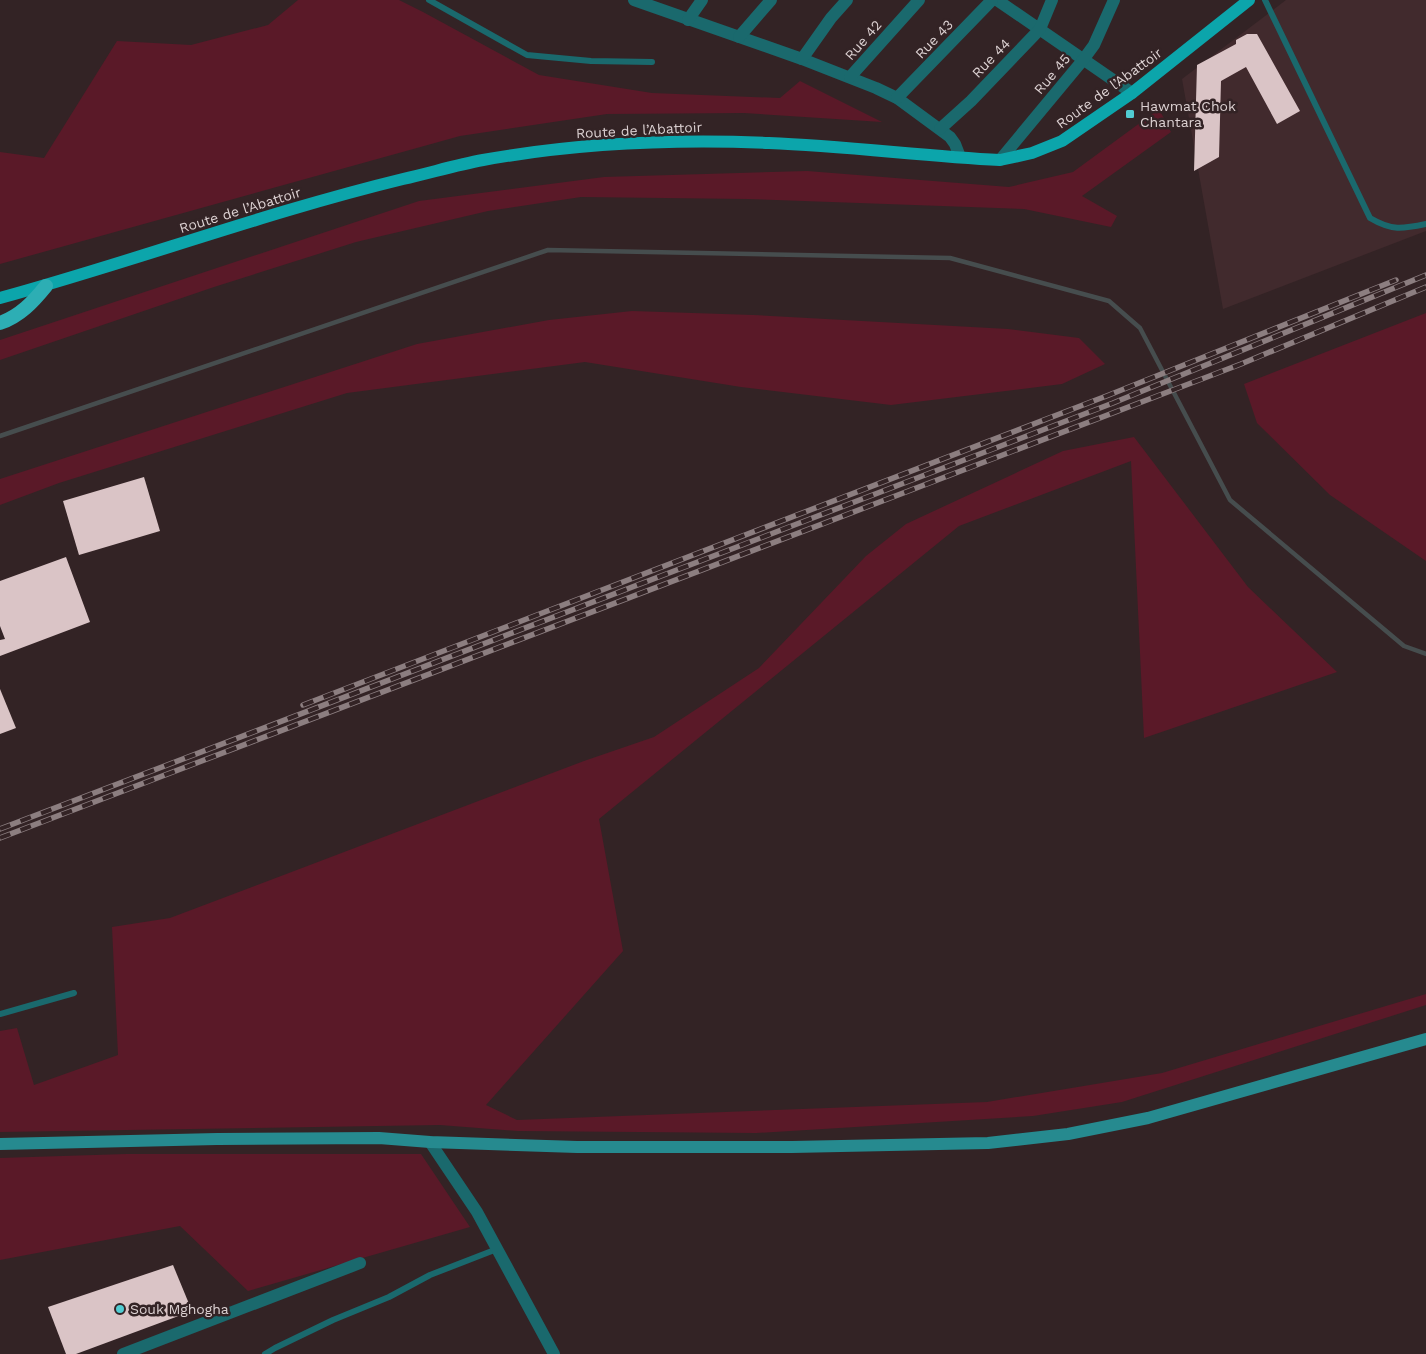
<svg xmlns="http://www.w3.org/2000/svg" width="1426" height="1354" viewBox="0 0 1426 1354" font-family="'Work Sans',sans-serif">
  <rect width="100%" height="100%" fill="#332325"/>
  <!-- built -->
  <polygon fill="#412a2d" points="1286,0 1426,0 1426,231 1223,309 1182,79"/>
  <!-- green -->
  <g fill="#5a1928">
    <polygon points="298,0 399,0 423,12 539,75 652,93 780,98 800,81 882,122 744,113 607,114 460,136 0,264 0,152 44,158 117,41 191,45 268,25"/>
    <polygon points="1159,109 1171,132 1082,196 1117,216 1111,227 1024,209 747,199 581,197 488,211 356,242 214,287 0,360 0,340 419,201 604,177 807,171 1009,187 1073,172"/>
    <polygon points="632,311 753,315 1008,329 1079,338 1105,364 1062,384 891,405 741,387 585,362 347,393 59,483 0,505 0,479 417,344 549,320"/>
    <polygon points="1426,313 1426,561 1330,495 1257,423 1244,384"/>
    <polygon points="1134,437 1248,587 1337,672 1144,738 1131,461 959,526 599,819 623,951 486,1105 517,1120 987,1102 1162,1073 1426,994 1426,1005 1122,1102 1033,1116 756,1133 518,1131 440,1125 0,1132 0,1031 17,1028 34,1085 118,1055 112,927 170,918 584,761 654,737 759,668 866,556 906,524 1063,451"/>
    <polygon points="126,1154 421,1154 470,1227 248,1291 180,1226 0,1260 0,1158"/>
  </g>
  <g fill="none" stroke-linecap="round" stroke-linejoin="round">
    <!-- stream -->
    <polyline stroke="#464d4e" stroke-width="4.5" points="0,436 548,250 950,258 1109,301 1140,328 1230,500 1404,646 1426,654"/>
  </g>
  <!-- building -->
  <g fill="#dac4c6">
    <polygon points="1247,34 1257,34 1300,111 1277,124 1246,67 1221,81 1219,157 1194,171 1197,65 1236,44 1236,40"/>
    <polygon points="144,477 160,531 79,555 63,501"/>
    <polygon points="66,557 90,622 0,656 0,640 5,639 0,626 0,581"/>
    <polygon points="0,689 16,728 0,734"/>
    <polygon points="173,1265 192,1311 76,1354 66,1354 48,1307"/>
  </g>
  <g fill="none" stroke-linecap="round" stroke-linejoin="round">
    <!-- service -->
    <g stroke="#1a696d" stroke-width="6">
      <polyline points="429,0 527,55 591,61 652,62"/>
      <path d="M 1265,0 L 1370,218 C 1392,231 1402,229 1426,224"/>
      <polyline points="0,1014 74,993"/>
      <polyline points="265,1354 275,1348 333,1320 389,1297 430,1275 497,1249"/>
    </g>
    <!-- minor -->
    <g stroke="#1a696d" stroke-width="12">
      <polyline points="634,0 802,59 876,88 897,98 950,137 955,144 960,157"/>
      <polyline points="997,0 1132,93"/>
      <polyline points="688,20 702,0"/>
      <polyline points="739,37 771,0"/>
      <polyline points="802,59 831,18 847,0"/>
      <polyline points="850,77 919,0"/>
      <polyline points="897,98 992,0"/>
      <polyline points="940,129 971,101 1040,29 1052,0"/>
      <polyline points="1000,160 1083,60 1094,45 1114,0"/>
      <polyline points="430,1142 477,1212 554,1354"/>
      <polyline points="123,1354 360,1263"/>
    </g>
    <!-- secondary -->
    <polyline stroke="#268a8f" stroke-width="12" points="0,1144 217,1139 379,1138 430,1142 577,1147 792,1147 988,1143 1068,1134 1148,1118 1426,1039"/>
    <!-- primary -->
    <path stroke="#0ca5ab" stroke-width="12" d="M 0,298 C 135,261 267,212 403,179 C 430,173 456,165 483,160 C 578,143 674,139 769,143 C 846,146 923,156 1000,160 L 1032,153 L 1062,141 L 1132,93 L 1249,0"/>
    <!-- trunk -->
    <path stroke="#2daeb4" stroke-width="14" d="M 0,323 C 20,316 33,302 46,286"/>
    <defs>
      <g id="rail">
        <polyline points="303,705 1109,395 1396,280"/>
        <polyline points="0,829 1113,403 1426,275"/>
        <polyline points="0,838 1241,364 1426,287"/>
      </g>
    </defs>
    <!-- rail casing -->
    <use href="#rail" stroke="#8c7e80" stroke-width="5.5"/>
    <!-- rail -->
    <use href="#rail" stroke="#332325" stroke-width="4" stroke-dasharray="11" stroke-linecap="butt"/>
  </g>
  <!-- markers -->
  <g fill="#51ccd2" stroke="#332325" stroke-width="2">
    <rect x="1125" y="109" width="10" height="10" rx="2.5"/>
    <circle cx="120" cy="1309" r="5"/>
  </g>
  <g text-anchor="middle" stroke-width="5" stroke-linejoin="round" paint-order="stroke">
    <!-- street labels -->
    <g font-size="14" fill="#dcd1d2" stroke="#332325">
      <text transform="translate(934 39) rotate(-46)" y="5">Rue 43</text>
      <text transform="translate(863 40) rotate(-49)" y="5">Rue 42</text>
      <text transform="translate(991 58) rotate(-46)" y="5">Rue 44</text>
      <text transform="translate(1052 74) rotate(-50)" y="5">Rue 45</text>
      <text transform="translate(1109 88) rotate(-36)" y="5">Route de l’Abattoir</text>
      <text transform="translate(639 130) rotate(-3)" y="5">Route de l’Abattoir</text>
      <text transform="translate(240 210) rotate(-17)" y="5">Route de l’Abattoir</text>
    </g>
    <!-- poi labels -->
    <g font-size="14" fill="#dcd1d2" stroke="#332325" text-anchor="start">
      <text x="1140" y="111">Hawmat Chok<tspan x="1140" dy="16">Chantara</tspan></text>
      <text x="130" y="1314">Souk Mghogha</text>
    </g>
  </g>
</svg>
